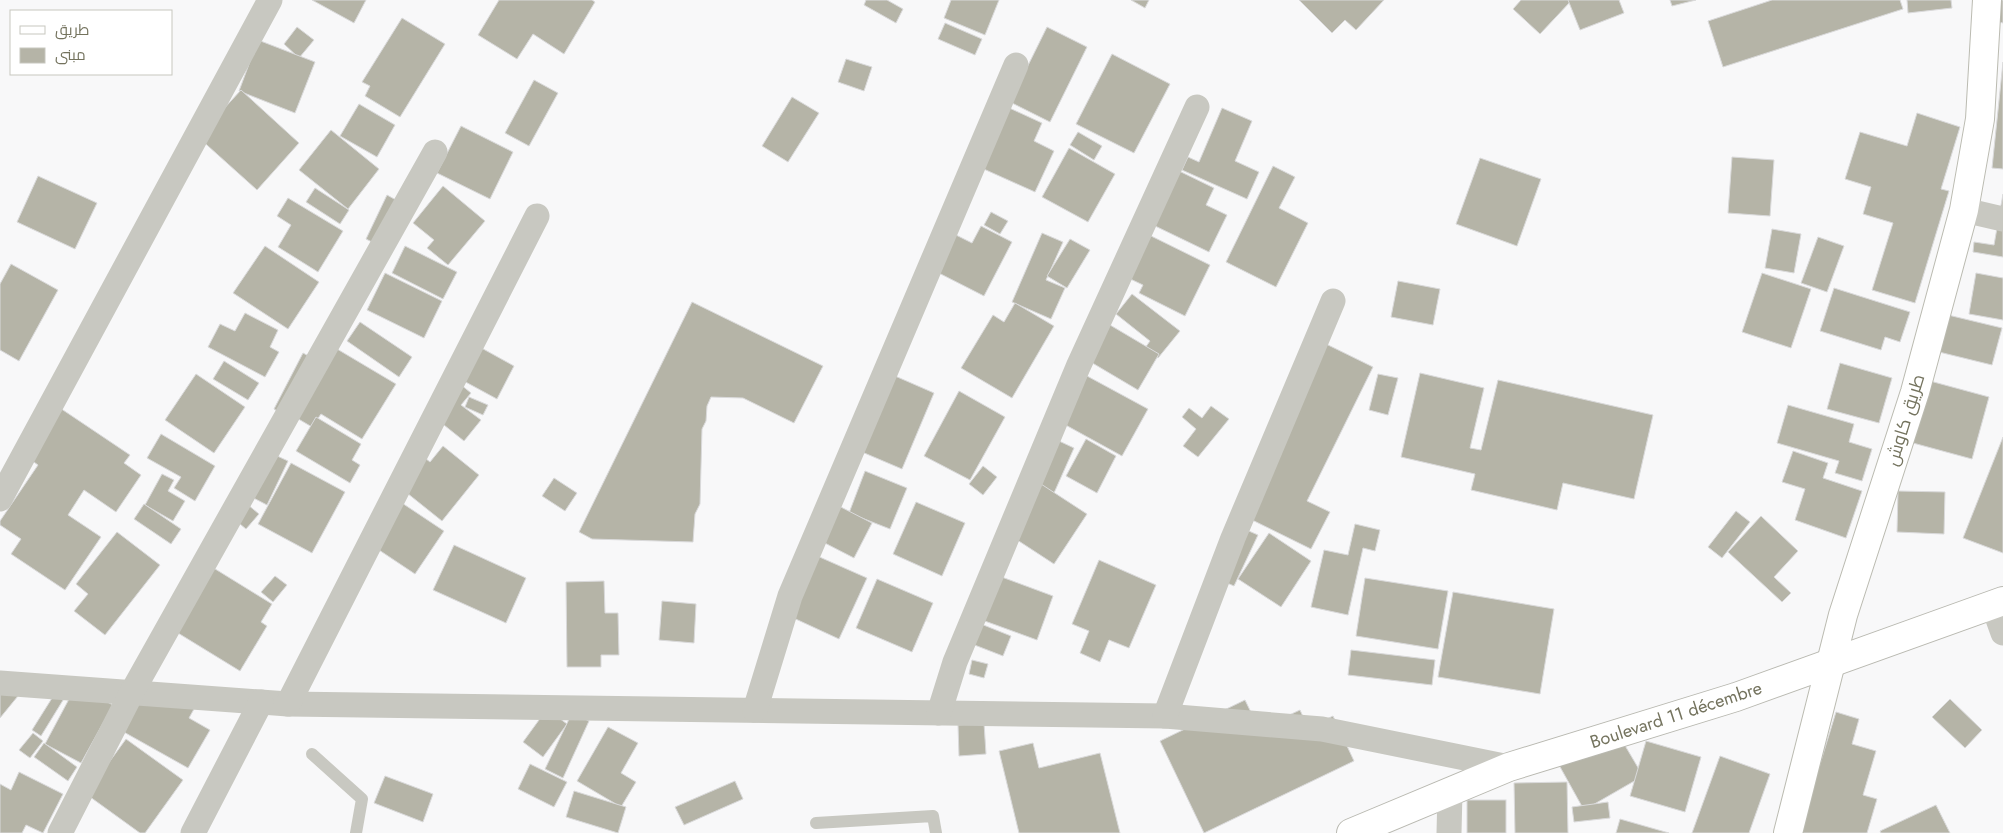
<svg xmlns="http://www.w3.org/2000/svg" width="2003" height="833" viewBox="0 0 2003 833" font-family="Jost,Cairo,sans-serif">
  <rect width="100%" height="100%" fill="#f8f8f9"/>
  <!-- building -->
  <g fill="#b5b4a7" stroke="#dadadb">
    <polygon points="312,0 366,0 354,23"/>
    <polygon points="499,0 592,0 595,2 564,54 533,34 517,59 478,35"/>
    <polygon points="866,0 887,0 903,9 896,23 864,5"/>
    <polygon points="951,0 999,0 985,35 944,18"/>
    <polygon points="1131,0 1149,0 1145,8"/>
    <polygon points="1299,0 1384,0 1356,30 1345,20 1332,33"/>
    <polygon points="1521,0 1570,0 1571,1 1540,34 1513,9"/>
    <polygon points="1568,0 1619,0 1624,13 1580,30"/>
    <polygon points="1670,0 1696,0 1672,6"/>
    <polygon points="1772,0 1900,0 1903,9 1723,67 1708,21"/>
    <polygon points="1907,0 1951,0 1952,8 1908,13"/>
    <polygon points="1993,0 2003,0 2003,23 1987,19"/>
    <polygon points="402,18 445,44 400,117 365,96 370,86 362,82"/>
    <polygon points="945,23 982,39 975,55 938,39"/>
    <polygon points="297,27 314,40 299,58 284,44"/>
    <polygon points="1047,27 1087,47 1050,122 1010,102"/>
    <polygon points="258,40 315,62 295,113 239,91"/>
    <polygon points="1112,54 1170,84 1134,153 1076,124"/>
    <polygon points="846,59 872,67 864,91 838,82"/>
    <polygon points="2003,62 2003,169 1992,168"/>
    <polygon points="534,80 558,93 529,146 505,133"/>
    <polygon points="241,90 299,143 257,190 198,137"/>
    <polygon points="792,97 819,113 788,162 762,146"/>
    <polygon points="359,104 395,125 377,157 340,136"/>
    <polygon points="1005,106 1042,123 1034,141 1054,151 1035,192 977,166"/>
    <polygon points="1222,108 1252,121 1235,161 1259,172 1247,199 1182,170 1188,157 1199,162"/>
    <polygon points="1917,113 1960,127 1941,189 1949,191 1915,303 1872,290 1893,223 1863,214 1871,187 1845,179 1860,132 1907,146"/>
    <polygon points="461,126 513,152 490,199 437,173"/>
    <polygon points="331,130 379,169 348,209 299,170"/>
    <polygon points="1078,132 1102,146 1094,160 1070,145"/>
    <polygon points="1069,148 1115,174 1088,222 1042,197"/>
    <polygon points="1732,157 1774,160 1770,216 1728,213"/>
    <polygon points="1480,158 1541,179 1517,246 1456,224"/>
    <polygon points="1273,166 1295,177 1279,208 1308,223 1276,287 1226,262"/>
    <polygon points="1177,170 1214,188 1206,205 1227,215 1209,252 1151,224"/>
    <polygon points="38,176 97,203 75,249 17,222"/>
    <polygon points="443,186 485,221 448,265 427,248 434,240 413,223"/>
    <polygon points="315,188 349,210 340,224 306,202"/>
    <polygon points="2003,194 2003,257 1973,252 1974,242 1994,245"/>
    <polygon points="387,195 396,200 374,243 366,239"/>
    <polygon points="288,198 343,231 318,272 278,247 291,225 277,216"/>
    <polygon points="991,212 1008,221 1000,234 984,225"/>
    <polygon points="981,226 1012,242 984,296 927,267 946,230 972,243"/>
    <polygon points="1772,229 1801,234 1794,273 1765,268"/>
    <polygon points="1143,232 1210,265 1185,316 1139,293 1143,285 1122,275"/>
    <polygon points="1042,233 1063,242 1046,280 1065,288 1051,319 1012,302"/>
    <polygon points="1818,237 1844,246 1827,292 1801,283"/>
    <polygon points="1070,239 1090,250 1067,288 1047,276"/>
    <polygon points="265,246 319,282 288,329 233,293"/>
    <polygon points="405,246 457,272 443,299 392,273"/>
    <polygon points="11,264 58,290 19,361 0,350 0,284"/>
    <polygon points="385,273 442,301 424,338 367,310"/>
    <polygon points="1762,273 1811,289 1791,348 1742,332"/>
    <polygon points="1976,273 2003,278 2003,320 1969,314"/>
    <polygon points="1398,281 1440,289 1433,325 1391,317"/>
    <polygon points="1834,288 1910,312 1900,342 1885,337 1881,350 1820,331"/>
    <polygon points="1132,294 1180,331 1158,358 1145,348 1150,341 1116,314"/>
    <polygon points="692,302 823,366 794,423 743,398 711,397 707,406 706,421 702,429 700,504 695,514 693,542 592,539 579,532"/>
    <polygon points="1015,303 1054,326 1012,398 961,368 993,315 1004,322"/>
    <polygon points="245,313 278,330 270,347 279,352 265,377 208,347 220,324 235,331"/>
    <polygon points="1948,315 2002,328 1992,365 1939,352"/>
    <polygon points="360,322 412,357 399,377 347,341"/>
    <polygon points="1110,325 1159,354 1138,390 1089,361"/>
    <polygon points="467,340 514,366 497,399 449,373"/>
    <polygon points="1326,344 1373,367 1307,501 1330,512 1311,549 1242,515"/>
    <polygon points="332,346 396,384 362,439 321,414 312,427 290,414"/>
    <polygon points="303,353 314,359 284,415 274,409"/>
    <polygon points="224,361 259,383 248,400 213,379"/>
    <polygon points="1840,363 1892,378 1879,423 1827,409"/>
    <polygon points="1420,373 1484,388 1470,448 1481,450 1498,380 1653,415 1634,499 1563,483 1557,510 1471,490 1475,474 1401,457"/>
    <polygon points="196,374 245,407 214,453 165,420"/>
    <polygon points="1378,374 1398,378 1388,415 1369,410"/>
    <polygon points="895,376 934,393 902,469 862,452"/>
    <polygon points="1087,376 1148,409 1122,456 1062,423"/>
    <polygon points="455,380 471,393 461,405 481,420 464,441 429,413"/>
    <polygon points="1930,381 1989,397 1972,459 1913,443"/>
    <polygon points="959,391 1005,417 970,480 924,456"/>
    <polygon points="469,397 488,405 483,415 465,407"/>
    <polygon points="1788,405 1854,424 1849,442 1872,449 1862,481 1835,473 1839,461 1777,443"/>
    <polygon points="1211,406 1229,419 1198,457 1183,446 1196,429 1182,417 1189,408 1202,418"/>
    <polygon points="60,408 130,455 124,463 141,475 116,512 84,490 68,515 101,537 65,590 11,554 21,539 0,525 0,521 38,465 27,457"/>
    <polygon points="316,417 361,444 352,460 360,465 350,483 296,451"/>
    <polygon points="161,434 215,466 195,501 174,488 181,477 147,458"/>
    <polygon points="2003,437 2003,553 1963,538"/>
    <polygon points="1086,439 1116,456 1097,493 1066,476"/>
    <polygon points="1059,441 1074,448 1054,493 1039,486"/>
    <polygon points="443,446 479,475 442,521 392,481 416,451 430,462"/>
    <polygon points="260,448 288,461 267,505 240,491"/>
    <polygon points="1793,451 1828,463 1823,478 1862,491 1846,538 1795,520 1805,489 1782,482"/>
    <polygon points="291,463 345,492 312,553 258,524"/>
    <polygon points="983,466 997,477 983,495 969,484"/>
    <polygon points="865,471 907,488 890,529 849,513"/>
    <polygon points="162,474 174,480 168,491 185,501 173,521 145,505"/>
    <polygon points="554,478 577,493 565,511 542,496"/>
    <polygon points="1041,484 1087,514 1054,564 1008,534"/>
    <polygon points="1898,491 1945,492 1944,534 1897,532"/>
    <polygon points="393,497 444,531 415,574 364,540"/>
    <polygon points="241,499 259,514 246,529 228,514"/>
    <polygon points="916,502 965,523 942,576 893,554"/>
    <polygon points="144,504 181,529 171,544 134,519"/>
    <polygon points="837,505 872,523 854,558 819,540"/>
    <polygon points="1736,511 1750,522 1722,558 1708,547"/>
    <polygon points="1761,516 1798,551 1774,577 1791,593 1782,602 1728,552"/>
    <polygon points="1355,524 1380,530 1375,551 1363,548 1348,615 1311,607 1324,550 1348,555"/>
    <polygon points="1242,528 1258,535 1234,586 1218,579"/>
    <polygon points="117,532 160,565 105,635 74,611 88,594 76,584"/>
    <polygon points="1269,533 1311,561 1281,607 1238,579"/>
    <polygon points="454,545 526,578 506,623 433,590"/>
    <polygon points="815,555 867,578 839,639 787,615"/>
    <polygon points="199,559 272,604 261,622 267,626 240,671 160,622"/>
    <polygon points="1099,560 1156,585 1129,648 1109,640 1100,662 1080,653 1089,631 1072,624"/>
    <polygon points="275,576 287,585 273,602 261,592"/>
    <polygon points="999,576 1053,596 1037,640 982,620"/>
    <polygon points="1365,578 1448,591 1438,649 1356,636"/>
    <polygon points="877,579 933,603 912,652 856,628"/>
    <polygon points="604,581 605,613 618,613 619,655 601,655 601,667 567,667 566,582"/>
    <polygon points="1453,592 1554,609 1540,694 1438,677"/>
    <polygon points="662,601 696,604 694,643 659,640"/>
    <polygon points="981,624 1011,636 1003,656 972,644"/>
    <polygon points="1351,650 1435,660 1432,685 1348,675"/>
    <polygon points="972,660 988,664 984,678 969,674"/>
    <polygon points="0,682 18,696 0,718"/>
    <polygon points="149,684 194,709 189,718 210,730 188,768 122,731"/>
    <polygon points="76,686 113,705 81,763 45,744"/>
    <polygon points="59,687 68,692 41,736 32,730"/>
    <polygon points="1950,699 1982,730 1965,748 1932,717"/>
    <polygon points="1245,700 1259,729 1300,710 1308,728 1333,716 1354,761 1204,833 1160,741"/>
    <polygon points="547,709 567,724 543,757 523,742"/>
    <polygon points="1836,712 1859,719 1852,744 1876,751 1863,795 1877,799 1867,833 1799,833"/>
    <polygon points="572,713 589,721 563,778 545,769"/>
    <polygon points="984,723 986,754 959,756 958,725"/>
    <polygon points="608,727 638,743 621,773 636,782 621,807 577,781"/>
    <polygon points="1617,732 1643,776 1584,810 1559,765"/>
    <polygon points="33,733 43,741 30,758 19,750"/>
    <polygon points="126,739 183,780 145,833 140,833 86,794"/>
    <polygon points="1646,741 1701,757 1685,812 1630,796"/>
    <polygon points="44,743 77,767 68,781 34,757"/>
    <polygon points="1033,743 1039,768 1100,753 1120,833 1019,833 999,751"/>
    <polygon points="1720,756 1770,774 1749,833 1692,833"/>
    <polygon points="530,764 567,782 554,807 518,789"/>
    <polygon points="19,772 63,794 43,833 26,825 22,833 0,833 0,784 11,790"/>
    <polygon points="385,776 433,794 423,822 374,803"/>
    <polygon points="735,781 743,799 684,825 675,807"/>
    <polygon points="1567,782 1568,833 1515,833 1514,783"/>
    <polygon points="574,791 626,807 618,833 566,817"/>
    <rect x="1467" y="800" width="39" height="33"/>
    <polygon points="1608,802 1610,818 1574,822 1572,807"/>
    <polygon points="1936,805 1950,833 1881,833 1880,831"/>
    <polygon points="1620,819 1669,833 1616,833"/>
  </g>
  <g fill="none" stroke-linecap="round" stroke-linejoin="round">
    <defs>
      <polyline id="secondary" points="1788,833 1843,615 1915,392 1964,210 1980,119 1987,0"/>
      <polyline id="primary" points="1351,833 1509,767 1736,697 2003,601"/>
    </defs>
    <!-- secondary casing -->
    <use href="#secondary" stroke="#bbbbb1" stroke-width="30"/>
    <!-- primary casing -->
    <use href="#primary" stroke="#b9b9b1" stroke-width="30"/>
    <!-- lane -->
    <g stroke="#c8c8c1" stroke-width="12">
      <polyline points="312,754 362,799 356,833"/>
      <polyline points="816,823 933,816 936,833"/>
    </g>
    <!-- street -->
    <g stroke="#c8c8c1" stroke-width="25">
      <polyline points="1964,210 2003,219"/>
      <polyline points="0,499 270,0"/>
      <polyline points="1993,605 2003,633"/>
      <polyline points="0,683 288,704 1165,716 1322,729 1509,767"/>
      <polyline points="288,704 537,216"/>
      <polyline points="755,710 790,596 1016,65"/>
      <polyline points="939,713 955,662 1078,367 1197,107"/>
      <polyline points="1165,716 1233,538 1333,301"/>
      <polyline points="60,833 132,692 435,152"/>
      <polyline points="193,833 261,702"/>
      <polyline points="1449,833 1450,792"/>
    </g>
    <!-- secondary -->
    <use href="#secondary" stroke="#fff" stroke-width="28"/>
    <!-- primary -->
    <use href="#primary" stroke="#fff" stroke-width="28"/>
  </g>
  <g text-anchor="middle" stroke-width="5" stroke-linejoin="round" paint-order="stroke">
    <!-- street labels -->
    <g font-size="18" fill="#74735e" stroke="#fff">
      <text transform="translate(1905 420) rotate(-73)" y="6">طريق كاوش</text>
      <text transform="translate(1676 715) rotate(-18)" y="6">Boulevard 11 décembre</text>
    </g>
  </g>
  <!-- legend -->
  <rect x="10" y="10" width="162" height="65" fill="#ffffff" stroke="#c7c7bf"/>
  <rect x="20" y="26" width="25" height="8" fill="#ffffff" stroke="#c7c7bf"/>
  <text x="55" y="35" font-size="15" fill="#74735e">طريق</text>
  <rect x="20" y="48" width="25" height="15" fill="#b5b4a7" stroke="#c7c7bf"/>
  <text x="55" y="60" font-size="15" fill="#74735e">مبنى</text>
</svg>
